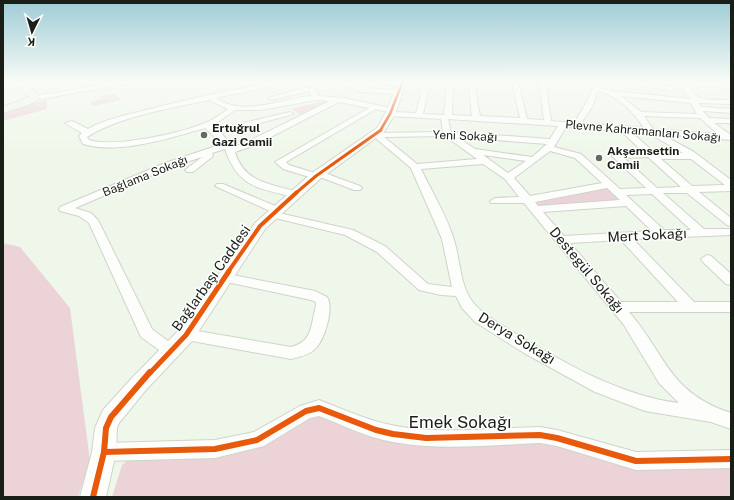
<svg xmlns="http://www.w3.org/2000/svg" width="734" height="500" viewBox="0 0 734 500" font-family="'Public Sans',sans-serif">
  <rect width="100%" height="100%" fill="#eff7ea"/>
  <!-- green -->
  <g fill="#ecd3d8">
    <polygon points="115,94 121,100 93,106 90,102 102,99 100,96"/>
    <polygon points="47,99 47,109 3,121 3,113"/>
    <polygon points="323,101 328,103 305,117 291,109"/>
    <polygon points="609,187 622,201 537,208 536,200"/>
    <polygon points="3,243 20,247 70,308 90,461 78,497 3,497"/>
    <polygon points="318,415 385,440 542,438 610,460 731,463 731,497 112,497 122,465 130,458 210,457 256,449 306,417"/>
  </g>
  <g fill="none" stroke-linecap="round" stroke-linejoin="round">
    <defs>
      <g id="minor">
        <polygon points="127,81 141,81 41,99 38,97 41,95"/>
        <path d="M 282,81 L 295,81 L 216,98 C 245,118 280,98 311,96 L 309,91 L 271,100 L 268,98 L 309,87 L 315,89 L 318,96 L 345,98 L 394,109 L 394,112 L 416,113 L 424,81 L 430,81 L 423,114 L 444,115 L 447,81 L 453,81 L 452,115 L 472,116 L 468,81 L 474,81 L 480,116 L 520,118 L 512,81 L 518,81 L 527,119 L 544,120 L 539,81 L 545,81 L 551,121 L 574,123 L 584,107 L 593,89 L 587,81 L 593,81 L 598,88 L 613,91 L 691,99 L 685,93 L 683,84 L 663,83 L 660,81 L 731,84 L 731,88 L 689,85 C 694,104 715,99 731,100 L 731,104 L 699,103 L 701,107 L 731,109 L 731,113 L 703,111 L 709,118 L 731,119 L 731,123 L 714,123 L 731,135 L 731,140 L 661,134 L 694,152 L 731,180 L 731,191 L 699,192 L 731,218 L 731,226 L 727,225 L 687,193 L 663,193 L 704,229 L 731,229 L 731,235 L 633,239 L 694,302 L 731,302 L 731,312 L 629,312 C 667,356 668,392 731,413 L 731,429 L 711,422 L 645,411 L 595,392 L 524,353 L 475,322 L 462,308 L 456,296 L 441,295 L 419,290 L 377,252 L 345,235 L 267,216 L 266,214 L 270,211 L 215,186 L 217,184 L 223,184 L 280,208 L 281,210 L 279,213 L 353,230 L 385,246 L 428,284 L 452,287 L 442,239 L 411,168 L 372,135 L 376,133 L 443,132 L 441,119 L 390,116 L 386,114 L 388,112 L 376,109 L 286,162 L 289,165 L 315,173 L 322,172 L 360,186 L 362,188 L 360,190 L 354,190 L 320,177 L 316,179 L 283,169 L 275,162 L 369,108 L 339,102 L 253,146 L 235,152 C 244,183 271,184 298,192 L 299,194 L 298,196 L 294,197 C 257,188 238,187 225,149 L 212,153 L 213,155 L 212,157 L 193,172 L 187,172 L 185,170 L 202,157 L 171,167 L 75,208 L 91,213 L 98,220 L 152,329 L 176,347 L 179,351 L 176,355 L 171,357 L 166,355 L 141,337 L 89,223 L 79,216 L 60,211 L 59,209 L 60,207 L 165,163 L 222,144 L 205,128 C 170,138 118,155 83,144 L 79,136 L 82,133 L 65,123 L 72,121 L 88,129 C 101,121 119,117 134,113 C 183,100 232,90 282,81 ZM 598,91 C 618,96 633,111 644,128 L 581,123 L 592,107 ZM 621,96 L 691,103 L 697,114 L 641,112 ZM 209,100 L 228,109 C 221,114 215,119 207,122 C 184,133 113,148 89,140 L 87,137 C 119,116 173,108 209,100 ZM 316,100 L 330,101 L 247,142 L 233,147 L 221,133 L 294,114 L 290,112 L 217,129 L 212,126 L 235,110 L 261,110 ZM 644,116 L 700,118 L 718,134 L 653,129 ZM 448,119 L 558,126 L 550,139 L 451,132 ZM 566,127 L 621,131 L 643,152 L 616,153 L 612,156 L 646,188 L 620,189 L 581,154 L 554,147 ZM 631,132 L 648,133 L 683,153 L 655,153 ZM 445,136 L 477,159 L 417,164 L 384,137 ZM 457,137 L 547,144 L 532,157 L 475,149 ZM 550,151 L 575,158 L 602,183 L 530,196 L 514,178 ZM 483,155 L 526,161 L 508,173 ZM 648,157 L 649,158 L 681,187 L 657,188 L 624,158 ZM 661,159 L 691,159 L 725,185 L 692,186 ZM 483,164 L 505,179 L 519,197 L 495,198 L 490,201 L 491,203 L 524,203 L 624,325 L 659,383 L 679,403 C 621,396 562,362 513,332 C 499,323 482,315 472,301 C 460,285 460,259 454,240 C 447,216 432,192 421,169 ZM 607,188 L 620,200 L 538,206 L 535,202 ZM 652,194 L 691,230 L 664,230 L 626,195 ZM 626,206 L 652,231 L 564,236 L 543,212 ZM 621,240 L 678,302 L 621,302 L 570,243 Z"/>
        <polygon points="333,81 342,81 362,88 399,90 402,92 399,94 361,92"/>
        <polygon points="369,81 386,81 405,85 402,87"/>
        <polygon points="631,81 672,87 675,89 672,91 633,84"/>
        <polygon points="707,255 711,256 731,274 731,285 726,284 703,262 701,259"/>
        <path d="M 227,274 L 315,291 L 327,297 C 334,308 325,341 314,350 C 308,355 299,357 291,359 L 181,339 L 179,335 L 181,331 L 186,329 L 291,347 C 307,343 310,334 313,319 C 314,313 316,308 316,302 L 311,300 L 222,281 L 221,278 L 222,275 Z"/>
        <path d="M 319,400 C 343,409 366,420 391,425 C 436,435 493,428 540,427 L 557,430 L 636,452 L 731,450 L 731,468 L 636,470 L 557,446 L 540,443 C 492,445 441,451 393,442 C 368,438 343,425 319,416 L 310,418 L 264,446 L 215,458 L 104,461 L 97,458 L 95,452 L 97,446 L 104,443 L 215,440 L 254,432 L 300,406 Z"/>
      </g>
      <polygon id="tertiary" points="399,81 407,81 395,114 384,132 320,179 265,229 193,340 145,391 119,423 117,428 116,452 106,497 80,497 92,452 95,428 103,410 131,379 179,330 255,223 312,173 377,128 385,114"/>
      <g id="secondary">
        <polygon points="12,81 22,81 41,97 31,104 3,113 3,107 30,97"/>
        <polygon points="719,81 731,82 731,88"/>
      </g>
    </defs>
    <!-- minor casing -->
    <use href="#minor" stroke="#ced4ca" stroke-width="2"/>
    <!-- tertiary casing -->
    <use href="#tertiary" stroke="#ced4ca" stroke-width="2"/>
    <!-- secondary casing -->
    <use href="#secondary" stroke="#ced4ca" stroke-width="2"/>
    <!-- minor -->
    <use href="#minor" fill="#fdfefc" fill-rule="evenodd"/>
    <!-- tertiary -->
    <use href="#tertiary" fill="#fdfefc" fill-rule="evenodd"/>
    <!-- secondary -->
    <use href="#secondary" fill="#f3f2f1" fill-rule="evenodd"/>
    <defs>
      <polyline id="cycleway-far4" points="380,131 390,114 403,81"/>
      <polyline id="cycleway-far3" points="296,193 316,176 381,130"/>
      <polyline id="cycleway-far2" points="228,272 260,226 297,192"/>
      <polyline id="cycleway-far1" points="150,373 186,335 229,271"/>
      <g id="cycleway">
        <polyline points="104,452 215,449 257,440 306,411 319,408 376,430 393,434 426,438 540,435 557,438 636,461 731,459"/>
        <polyline points="93,497 104,452 106,428 111,417 150,372"/>
      </g>
    </defs>
    <!-- cycleway-far4 casing -->
    <use href="#cycleway-far4" stroke="#fff" stroke-width="4"/>
    <!-- cycleway-far3 casing -->
    <use href="#cycleway-far3" stroke="#fff" stroke-width="5"/>
    <!-- cycleway-far2 casing -->
    <use href="#cycleway-far2" stroke="#fff" stroke-width="6"/>
    <!-- cycleway-far1 casing -->
    <use href="#cycleway-far1" stroke="#fff" stroke-width="8"/>
    <!-- cycleway casing -->
    <use href="#cycleway" stroke="#fff" stroke-width="8"/>
    <!-- cycleway-far4 -->
    <use href="#cycleway-far4" stroke="#e8590c" stroke-width="2.5"/>
    <!-- cycleway-far3 -->
    <use href="#cycleway-far3" stroke="#e8590c" stroke-width="3"/>
    <!-- cycleway-far2 -->
    <use href="#cycleway-far2" stroke="#e8590c" stroke-width="4"/>
    <!-- cycleway-far1 -->
    <use href="#cycleway-far1" stroke="#e8590c" stroke-width="5"/>
    <!-- cycleway -->
    <use href="#cycleway" stroke="#e8590c" stroke-width="6"/>
  </g>
  <!-- sky -->
  <linearGradient id="sky" x2="0" y2="1"><stop stop-color="#9fccd6"/><stop offset="0.54" stop-color="#f8fbf6"/><stop offset="1" stop-color="#f8fbf6" stop-opacity="0"/></linearGradient>
  <rect width="734" height="151" fill="url(#sky)"/>
  <!-- markers -->
  <g fill="#646a60" stroke="#fff" stroke-width="1.5">
    <circle cx="204" cy="135" r="4"/>
    <circle cx="599" cy="158" r="4"/>
  </g>
  <g text-anchor="middle" stroke-width="3" stroke-linejoin="round" paint-order="stroke">
    <!-- far-poi labels -->
    <g font-size="12" font-weight="bold" fill="#191e16" stroke="#fff" text-anchor="start">
      <text x="212" y="132">Ertuğrul<tspan x="212" dy="14">Gazi Camii</tspan></text>
      <text x="607" y="155">Akşemsettin<tspan x="607" dy="14">Camii</tspan></text>
    </g>
    <!-- far-street labels -->
    <g font-size="12" fill="#191e16" stroke="#fff">
      <text transform="translate(643 131) rotate(5)" y="4">Plevne Kahramanları Sokağı</text>
      <text transform="translate(465 136) rotate(2)" y="4">Yeni Sokağı</text>
      <text transform="translate(145 176) rotate(-22)" y="4">Bağlama Sokağı</text>
    </g>
    <!-- street labels -->
    <g font-size="14" fill="#191e16" stroke="#fff">
      <text transform="translate(647 235) rotate(-3)" y="5">Mert Sokağı</text>
      <text transform="translate(587 270) rotate(50)" y="5">Destegül Sokağı</text>
      <text transform="translate(211 278) rotate(-55)" y="5">Bağlarbaşı Caddesi</text>
      <text transform="translate(517 338) rotate(31)" y="5">Derya Sokağı</text>
    </g>
    <!-- near-street labels -->
    <g font-size="17" fill="#191e16" stroke="#fff">
      <text x="460" y="428">Emek Sokağı</text>
    </g>
  </g>
  <!-- border -->
  <rect width="734" height="500" fill="none" stroke="#191e16" stroke-width="8"/>
  <!-- north arrow -->
  <g transform="translate(32 32) rotate(185)" stroke="#ffffff" stroke-width="3" paint-order="stroke">
  <path d="M0-3L7 15L0 10L-7 15Z" fill="#191e16"/>
  <text y="-6" font-size="11" font-weight="bold" text-anchor="middle" fill="#191e16">K</text>
  </g>
</svg>
